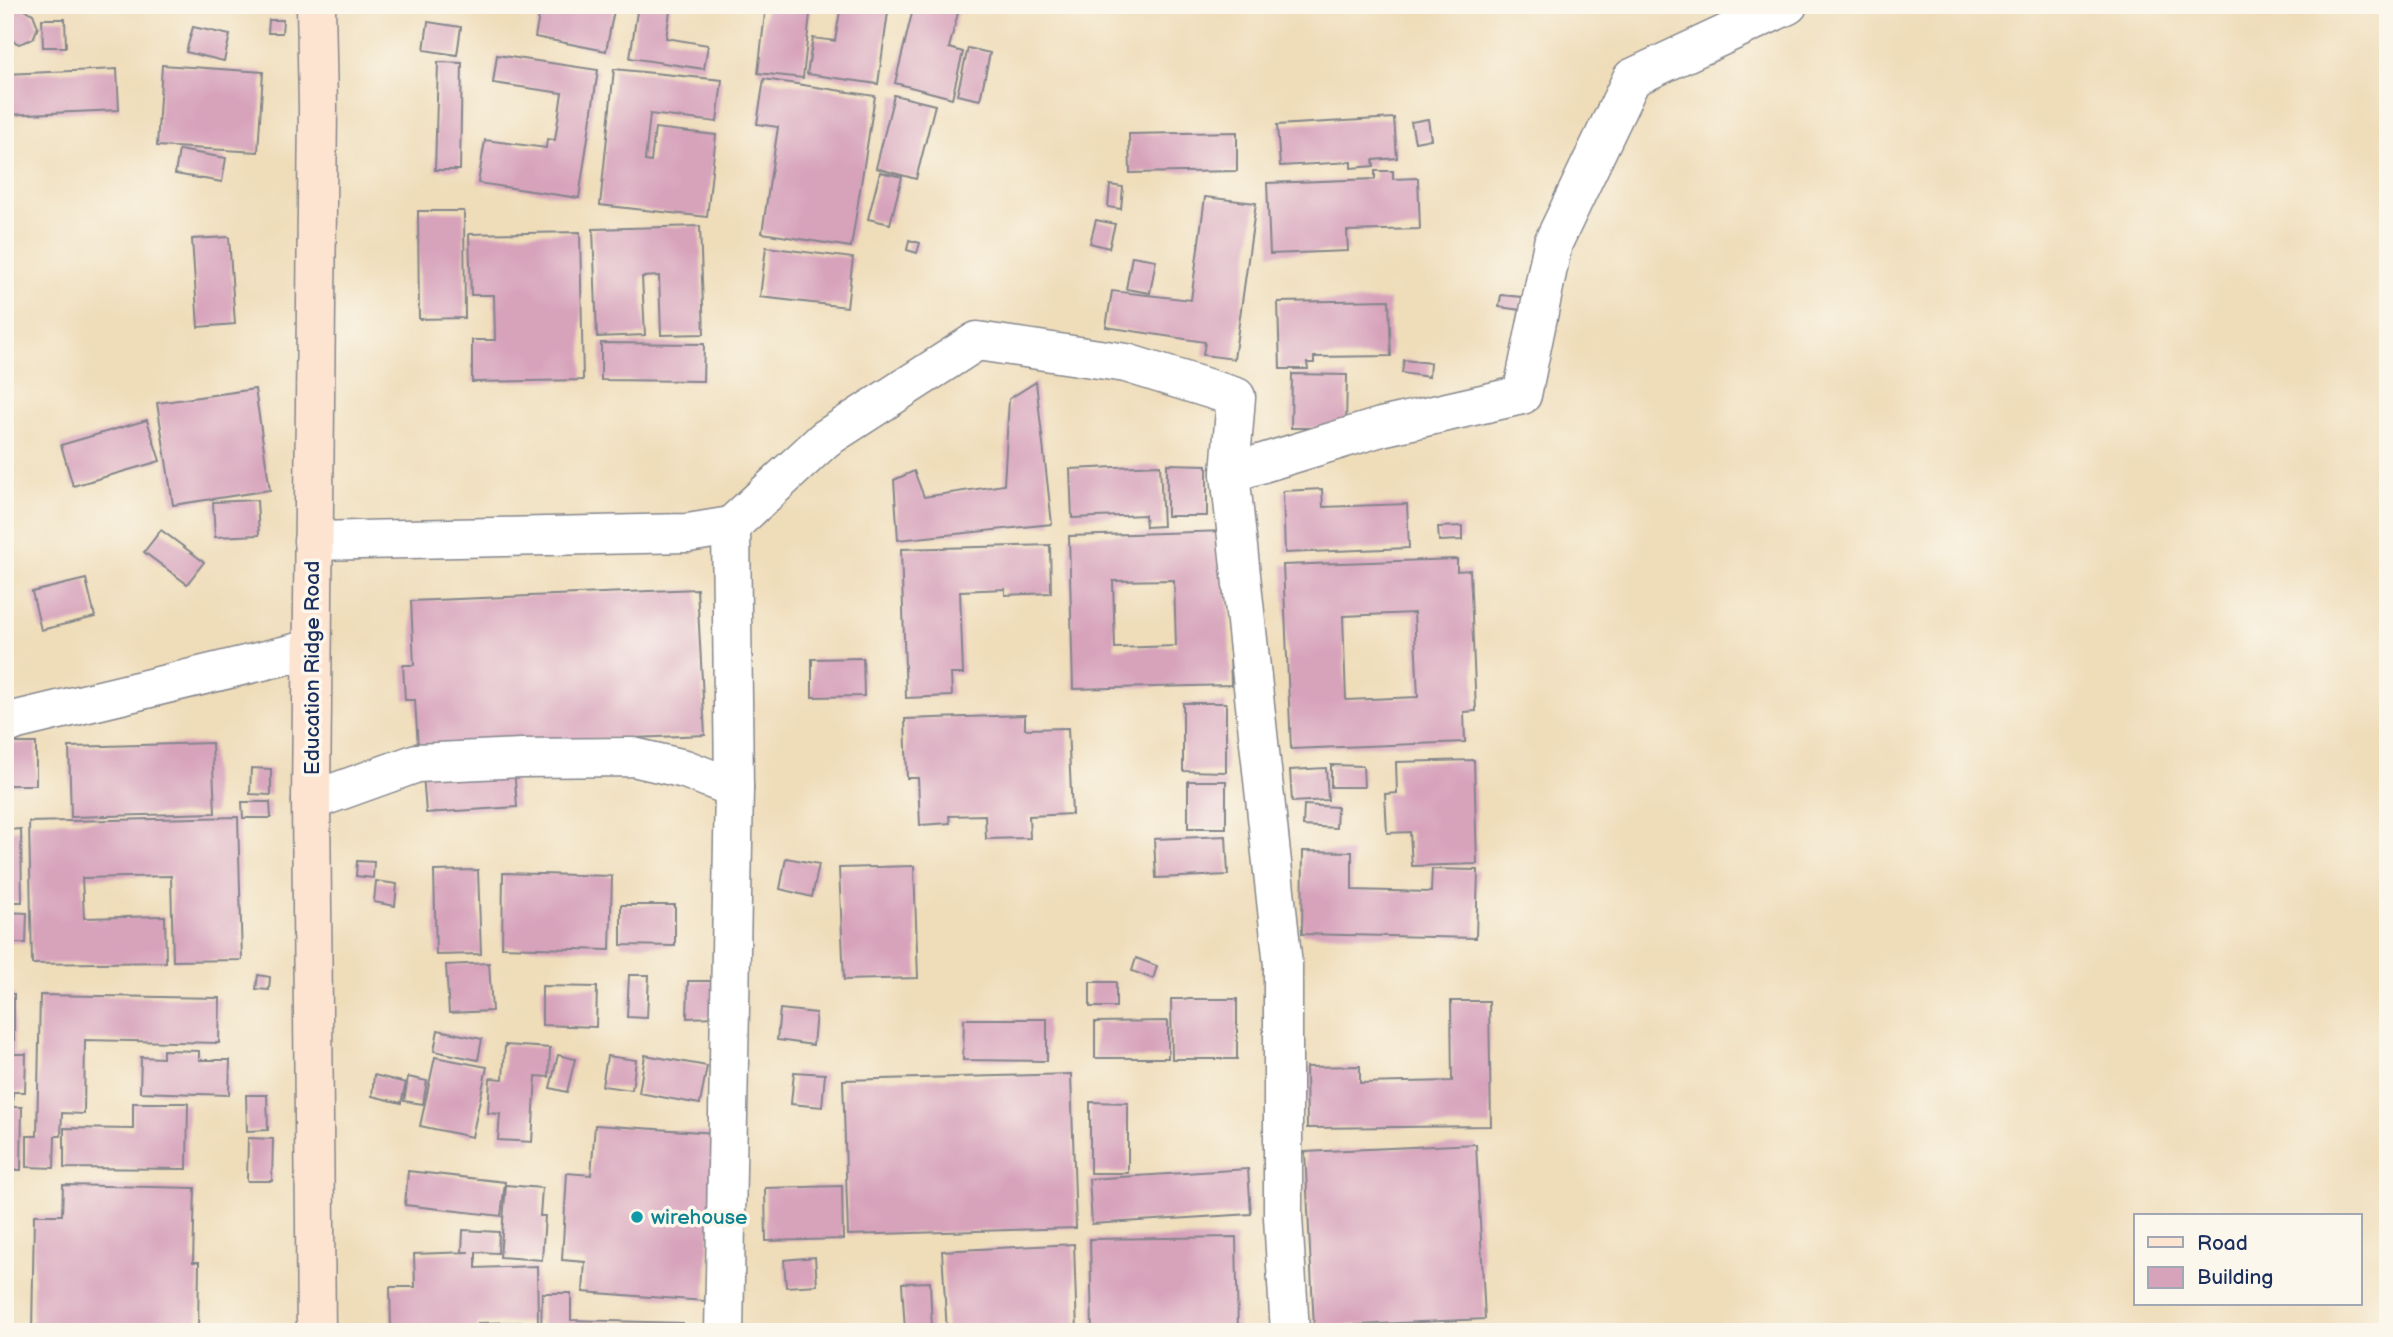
<svg xmlns="http://www.w3.org/2000/svg" width="2393" height="1337" viewBox="0 0 2393 1337" font-family="'Balsamiq Sans',sans-serif">
  <rect width="100%" height="100%" fill="#fbf7ec"/>
  <filter id="ink" filterUnits="userSpaceOnUse"><feTurbulence type="fractalNoise" baseFrequency=".0143" numOctaves="2"/><feDisplacementMap in="SourceGraphic" scale="14" xChannelSelector="R" yChannelSelector="G"/><feConvolveMatrix kernelMatrix="1 2 1 2 8 2 1 2 1" color-interpolation-filters="sRGB"/></filter>
  <filter id="wash" filterUnits="userSpaceOnUse"><feTurbulence type="fractalNoise" baseFrequency=".00686" numOctaves="4" result="noise"/><feDisplacementMap in="SourceGraphic" scale="28" xChannelSelector="R" yChannelSelector="G"/><feGaussianBlur stdDeviation="1.57" result="paint"/><feColorMatrix in="noise" values="0 0 0 0 0 0 0 0 0 0 0 0 0 0 0 0 0 1.4 0 .05"/><feComposite in="paint" operator="in"/></filter>
  <g filter="url(#wash)">
    <rect width="100%" height="100%" fill="#efddba"/>
    <g id="blocks">
      <!-- building -->
      <g fill="#d7a3bb" fill-rule="evenodd">
        <polygon points="541,5 615,5 606,51 535,37"/>
        <polygon points="638,5 671,5 666,38 708,45 704,69 630,58"/>
        <polygon points="766,5 811,5 803,78 758,73"/>
        <polygon points="841,5 889,5 878,84 807,74 813,38 835,41"/>
        <polygon points="914,5 960,5 949,48 963,52 952,98 895,83"/>
        <polygon points="21,8 33,14 38,27 33,39 19,44 7,38 5,18 7,13"/>
        <polygon points="42,19 65,19 66,47 43,47"/>
        <polygon points="269,20 283,20 282,33 268,33"/>
        <polygon points="428,22 461,27 457,55 424,50"/>
        <polygon points="193,27 230,35 224,61 186,52"/>
        <polygon points="968,48 990,53 980,100 957,95"/>
        <polygon points="497,55 598,70 579,198 478,183 485,140 546,148 547,139 555,140 562,93 493,83"/>
        <polygon points="438,62 462,63 460,170 435,170"/>
        <polygon points="162,65 263,72 258,152 157,146"/>
        <polygon points="117,69 119,110 5,115 5,74"/>
        <polygon points="614,69 722,80 717,122 650,114 645,161 651,162 655,128 716,135 707,217 600,205"/>
        <polygon points="764,79 875,96 851,247 762,233 778,127 757,124"/>
        <polygon points="894,95 935,105 916,179 876,168"/>
        <polygon points="1394,118 1397,158 1373,160 1374,166 1351,168 1351,162 1280,166 1277,125"/>
        <polygon points="1428,119 1431,139 1415,142 1411,122"/>
        <polygon points="1237,132 1237,171 1130,173 1129,134"/>
        <polygon points="179,150 226,158 222,182 175,174"/>
        <polygon points="1375,171 1393,171 1393,179 1418,178 1420,229 1347,231 1348,251 1270,254 1267,183 1375,179"/>
        <polygon points="880,172 902,177 890,224 868,219"/>
        <polygon points="1110,185 1123,187 1121,209 1108,207"/>
        <polygon points="1205,197 1256,203 1234,359 1203,355 1205,342 1106,327 1112,291 1191,300"/>
        <polygon points="418,211 464,211 465,318 419,319"/>
        <polygon points="1096,220 1115,224 1109,248 1090,243"/>
        <polygon points="700,226 704,334 661,335 659,276 642,277 645,335 597,337 593,229"/>
        <polygon points="580,232 583,380 472,382 472,340 495,340 494,295 471,295 469,234"/>
        <polygon points="229,237 235,324 198,327 192,239"/>
        <polygon points="909,240 920,243 917,253 907,250"/>
        <polygon points="766,247 853,258 847,307 760,297"/>
        <polygon points="1132,256 1156,260 1150,293 1126,289"/>
        <polygon points="1501,295 1522,297 1521,310 1499,307"/>
        <polygon points="1389,300 1391,356 1314,357 1314,363 1307,363 1308,369 1280,369 1278,302"/>
        <polygon points="601,343 704,344 703,381 601,380"/>
        <polygon points="1404,360 1430,363 1429,377 1402,373"/>
        <polygon points="1292,374 1347,375 1346,428 1291,428"/>
        <polygon points="1036,382 1052,524 898,540 894,480 914,471 924,497 1004,485 1009,399"/>
        <polygon points="255,389 270,490 173,505 157,403"/>
        <polygon points="147,420 160,461 73,486 61,445"/>
        <polygon points="1167,464 1207,465 1207,516 1167,516"/>
        <polygon points="1160,465 1163,526 1146,527 1145,515 1072,518 1070,469"/>
        <polygon points="1322,489 1323,507 1407,504 1409,548 1285,553 1283,491"/>
        <polygon points="257,500 259,535 215,537 213,502"/>
        <polygon points="1462,526 1462,540 1439,541 1438,527"/>
        <polygon points="161,530 204,562 187,584 144,552"/>
        <path d="M 1226,531 L 1231,685 L 1073,689 L 1069,536 ZM 1174,580 L 1176,646 L 1115,648 L 1113,581 Z"/>
        <polygon points="1050,545 1051,593 1005,595 1005,589 960,591 963,674 951,674 952,696 906,698 901,549"/>
        <path d="M 1457,559 L 1457,571 L 1470,570 L 1476,711 L 1464,712 L 1465,742 L 1291,749 L 1283,565 ZM 1414,613 L 1418,697 L 1346,700 L 1343,616 Z"/>
        <polygon points="86,579 95,617 41,630 32,592"/>
        <polygon points="697,589 705,735 418,747 415,700 405,700 403,665 414,665 411,601"/>
        <polygon points="863,658 864,696 812,697 812,659"/>
        <polygon points="1183,703 1226,703 1226,772 1183,771"/>
        <polygon points="1025,715 1025,729 1068,728 1072,814 1029,816 1030,838 986,839 985,815 949,816 950,823 920,825 918,778 907,778 905,719"/>
        <rect x="8" y="743" width="28" height="42"/>
        <polygon points="212,743 215,813 71,817 69,747"/>
        <polygon points="1474,760 1477,864 1412,866 1410,832 1387,833 1385,794 1397,793 1396,762"/>
        <polygon points="1331,765 1363,766 1364,787 1331,787"/>
        <polygon points="251,768 271,769 271,795 250,794"/>
        <polygon points="514,768 517,807 426,813 423,774"/>
        <polygon points="1326,768 1328,800 1292,802 1290,770"/>
        <rect x="1188" y="781" width="38" height="47"/>
        <polygon points="242,802 270,802 271,818 243,818"/>
        <polygon points="1304,805 1337,807 1336,828 1303,826"/>
        <polygon points="238,817 242,960 173,961 171,876 82,878 84,918 165,916 166,962 32,964 29,822"/>
        <polygon points="21,829 22,902 5,902 5,830"/>
        <polygon points="1226,836 1228,875 1156,878 1154,839"/>
        <polygon points="1303,851 1352,852 1352,890 1431,892 1432,869 1478,870 1476,938 1302,934"/>
        <polygon points="786,858 819,864 812,897 780,889"/>
        <polygon points="357,861 374,862 373,878 356,876"/>
        <polygon points="914,866 918,978 844,980 839,868"/>
        <polygon points="478,870 481,954 436,955 434,871"/>
        <polygon points="503,873 612,876 610,950 502,947"/>
        <polygon points="376,881 397,884 395,906 374,902"/>
        <polygon points="621,905 675,905 675,946 621,945"/>
        <polygon points="5,912 27,913 26,943 5,943"/>
        <polygon points="1136,958 1157,966 1153,979 1132,971"/>
        <polygon points="489,963 492,1011 449,1013 446,965"/>
        <polygon points="258,975 270,977 269,990 256,989"/>
        <polygon points="629,975 649,975 647,1018 627,1017"/>
        <polygon points="688,981 717,981 717,1017 687,1018"/>
        <rect x="1090" y="982" width="26" height="25"/>
        <polygon points="542,986 597,987 596,1027 542,1025"/>
        <polygon points="5,994 14,994 14,1054 26,1054 25,1092 13,1092 13,1107 22,1107 21,1170 5,1170"/>
        <polygon points="40,995 220,998 219,1043 85,1040 84,1114 62,1113 61,1136 55,1136 54,1168 27,1167 27,1136 37,1136"/>
        <polygon points="1171,999 1237,999 1237,1059 1172,1059"/>
        <polygon points="1451,1001 1489,1001 1491,1126 1307,1128 1306,1067 1360,1066 1360,1083 1452,1081"/>
        <polygon points="780,1009 816,1013 813,1045 777,1040"/>
        <polygon points="964,1019 1047,1019 1047,1061 963,1060"/>
        <polygon points="1168,1021 1168,1058 1095,1058 1095,1022"/>
        <polygon points="438,1030 482,1039 478,1060 434,1051"/>
        <polygon points="505,1045 550,1048 549,1077 536,1076 532,1142 498,1140 500,1114 488,1113 490,1078 503,1079"/>
        <polygon points="163,1050 199,1051 199,1060 230,1060 229,1095 140,1092 141,1057 163,1058"/>
        <polygon points="558,1055 575,1059 567,1092 550,1088"/>
        <polygon points="645,1055 707,1066 700,1104 639,1093"/>
        <polygon points="607,1056 636,1060 632,1090 602,1086"/>
        <polygon points="435,1057 487,1067 472,1137 420,1126"/>
        <polygon points="794,1072 825,1074 822,1107 791,1104"/>
        <polygon points="1071,1074 1076,1228 848,1235 843,1080"/>
        <polygon points="374,1075 406,1083 401,1103 372,1096"/>
        <polygon points="408,1077 427,1081 423,1104 404,1101"/>
        <polygon points="246,1095 267,1095 268,1130 247,1131"/>
        <polygon points="1090,1102 1128,1103 1128,1173 1090,1173"/>
        <polygon points="133,1103 188,1103 187,1169 64,1168 64,1128 133,1129"/>
        <polygon points="595,1125 716,1133 705,1301 583,1292 585,1262 562,1260 567,1173 591,1175"/>
        <polygon points="248,1138 273,1139 272,1181 247,1181"/>
        <polygon points="1476,1144 1485,1319 1314,1327 1305,1152"/>
        <polygon points="1248,1169 1251,1214 1092,1224 1089,1179"/>
        <polygon points="408,1171 505,1182 501,1216 405,1205"/>
        <polygon points="63,1185 195,1188 193,1262 199,1262 198,1332 32,1332 34,1215 62,1215"/>
        <polygon points="506,1185 542,1188 540,1216 545,1216 542,1260 500,1257"/>
        <polygon points="842,1186 843,1239 766,1241 765,1188"/>
        <polygon points="5,1190 10,1190 8,1290 5,1290"/>
        <polygon points="463,1230 499,1232 498,1253 476,1252 476,1268 537,1266 538,1322 478,1323 478,1332 391,1332 390,1287 415,1287 414,1254 469,1252 462,1252"/>
        <polygon points="1236,1237 1238,1332 1092,1332 1090,1239"/>
        <polygon points="1074,1244 1077,1332 947,1332 942,1251"/>
        <polygon points="815,1257 817,1285 786,1287 784,1260"/>
        <polygon points="930,1282 932,1329 905,1330 902,1283"/>
        <polygon points="542,1293 571,1293 571,1320 683,1323 683,1332 541,1332"/>
      </g>
    </g>
  </g>
  <g filter="url(#ink)">
    <use href="#blocks" fill-opacity="0" stroke="#85868c" stroke-width="2"/>
    <g fill="none" stroke-linecap="round" stroke-linejoin="round">
      <defs>
        <g id="minor">
          <polyline points="1230,473 1381,427 1522,395 1553,243 1632,78 1788,5"/>
          <polyline points="313,541 688,533 731,526 825,439 977,341 1126,363 1236,397 1230,473 1283,965 1283,1217 1290,1332"/>
          <polyline points="5,725 17,720 312,649"/>
          <polyline points="311,801 417,763 521,758 633,757 685,769 734,788"/>
          <polyline points="724,1332 734,788 731,526"/>
        </g>
        <polyline id="secondary" points="316,5 318,107 311,801 316,1332"/>
      </defs>
      <!-- minor casing -->
      <use href="#minor" stroke="#85868c" stroke-width="41"/>
      <!-- secondary casing -->
      <use href="#secondary" stroke="#85868c" stroke-width="41"/>
      <!-- minor -->
      <use href="#minor" stroke="#fff" stroke-width="38"/>
      <!-- secondary -->
      <use href="#secondary" stroke="#fde4d1" stroke-width="38"/>
    </g>
  </g>
  <!-- markers -->
  <circle fill="#0f9aa8" stroke="#fbf7ec" stroke-width="2.5" cx="637" cy="1217" r="7"/>
  <g text-anchor="middle" stroke-width="7" stroke-linejoin="round" paint-order="stroke">
    <!-- street labels -->
    <g font-size="21" fill="#1b2f5e" stroke="#fbf7ec">
      <text transform="translate(312 668) rotate(-90)" y="7">Education Ridge Road</text>
    </g>
    <!-- culture labels -->
    <g font-size="21" fill="#0d838f" stroke="#fbf7ec" text-anchor="start">
      <text x="651" y="1224">wirehouse</text>
    </g>
  </g>
  <!-- margin -->
  <rect width="2393" height="1337" fill="none" stroke="#fbf7ec" stroke-width="28"/>
  <!-- legend -->
  <rect x="2134" y="1214" width="228" height="91" fill="#fbf7ec" stroke="#a1a7b3" stroke-width="2"/>
  <rect x="2148" y="1237" width="35" height="10" fill="#fde4d1" stroke="#a1a7b3" stroke-width="2"/>
  <text x="2197" y="1250" font-size="21" fill="#1b2f5e">Road</text>
  <rect x="2148" y="1267" width="35" height="21" fill="#d7a3bb" stroke="#a1a7b3" stroke-width="2"/>
  <text x="2197" y="1284" font-size="21" fill="#1b2f5e">Building</text>
</svg>
